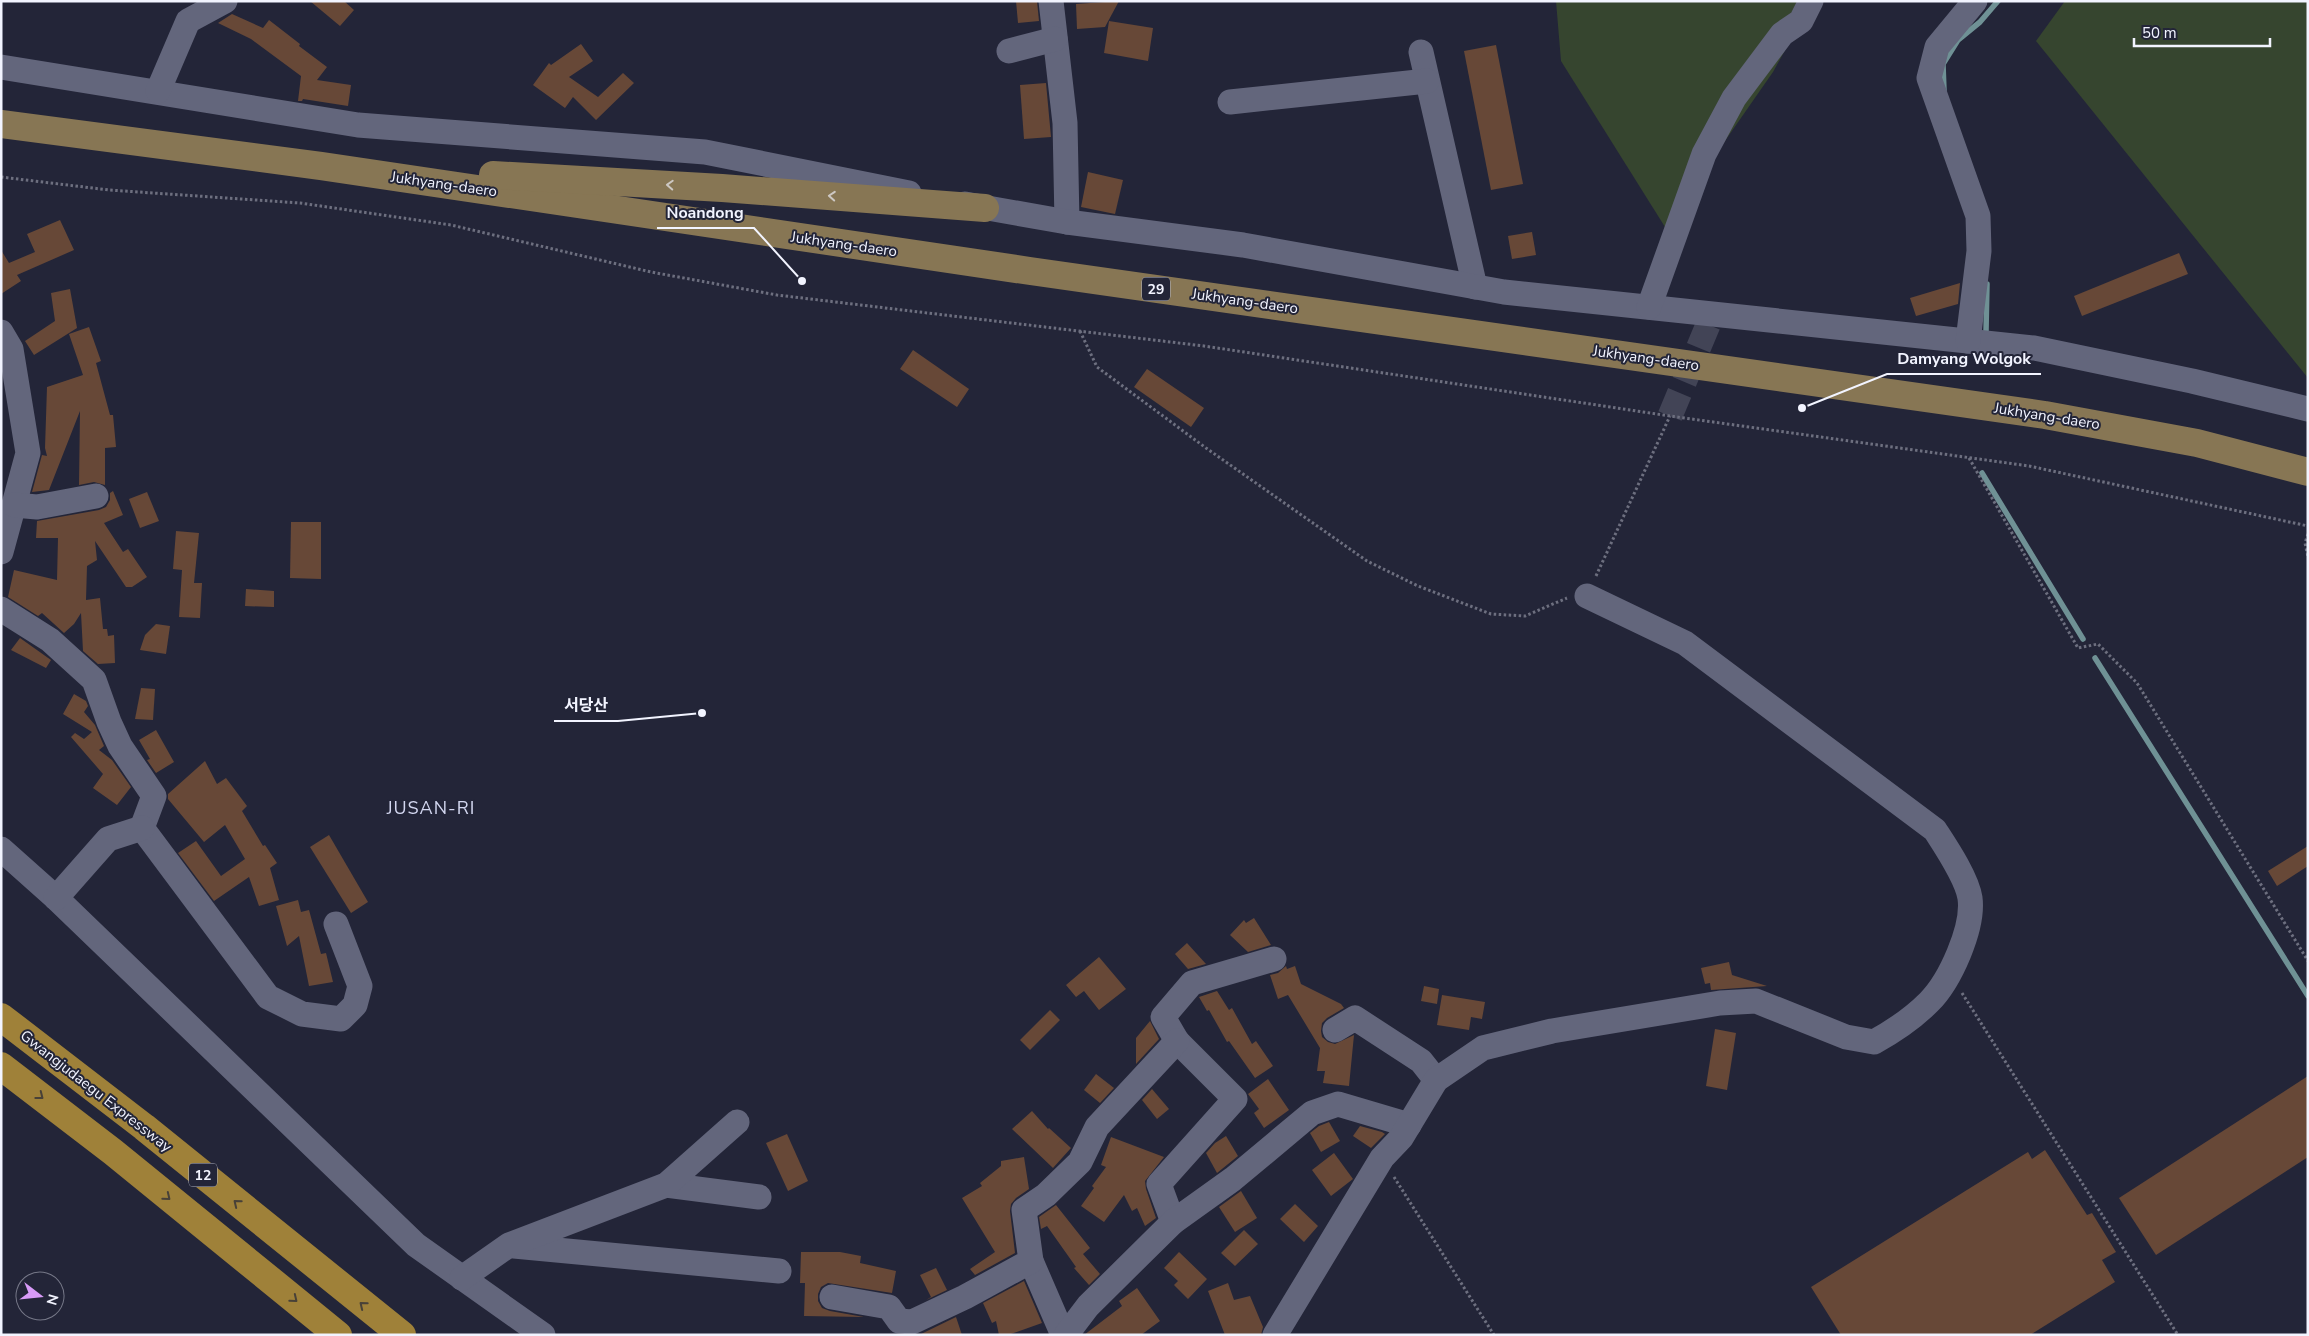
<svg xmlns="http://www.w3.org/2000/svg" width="2309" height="1336" viewBox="0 0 2309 1336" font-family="'Nunito Sans','Noto Sans KR',sans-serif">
  <rect width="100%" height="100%" fill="#232538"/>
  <!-- green -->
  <g fill="#36452f">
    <polygon points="1556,1 1804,1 1801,21 1773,72 1665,227 1561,61"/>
    <polygon points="2065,1 2308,1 2308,378 2036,41"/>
  </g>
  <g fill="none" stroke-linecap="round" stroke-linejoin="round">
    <!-- stream -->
    <g stroke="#6f9195" stroke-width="5.5">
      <polyline points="1944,90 1943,64 1958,40 1980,22 1998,1"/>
      <polyline points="1986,332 1987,284"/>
      <polyline points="1982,473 2083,639"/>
      <polyline points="2095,658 2308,996"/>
    </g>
  </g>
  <!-- building -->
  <g fill="#674837">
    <polygon points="310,1 344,1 354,10 340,26"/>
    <polygon points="1016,1 1037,1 1039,21 1018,23"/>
    <polygon points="1119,1 1105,27 1077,29 1076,4"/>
    <polygon points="232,14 263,28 269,20 300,44 299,46 327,67 317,80 351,85 348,106 303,99 302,101 298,101 301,76 251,39 218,23"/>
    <polygon points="1109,21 1153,28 1148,61 1104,53"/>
    <polygon points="581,44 593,61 569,77 598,97 623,73 634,83 596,120 573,97 565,108 533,85 549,63 551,65"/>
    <polygon points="1496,45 1523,184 1491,190 1464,51"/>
    <polygon points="1046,83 1051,137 1024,139 1020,85"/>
    <polygon points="1088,172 1123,180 1115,214 1081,207"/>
    <polygon points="60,220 74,250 17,275 21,281 1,294 1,250 9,263 35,252 27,234"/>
    <polygon points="1532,232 1536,255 1512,259 1508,236"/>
    <polygon points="2179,253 2188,274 2082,316 2074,296"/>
    <polygon points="1960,283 1958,304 1916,316 1910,298"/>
    <polygon points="70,289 77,328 34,355 25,341 55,321 51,293"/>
    <polygon points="89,327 101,361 96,363 110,415 113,415 116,447 105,448 105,485 94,482 79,485 80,411 49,490 32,492 42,455 47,456 45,448 47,387 83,375 69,334"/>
    <polygon points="913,350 969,389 957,407 900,369"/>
    <polygon points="1147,369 1204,408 1191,427 1134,387"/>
    <polygon points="113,491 123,515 104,523 123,552 128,549 147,577 132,587 126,587 95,541 97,560 87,566 86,600 100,598 103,629 107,629 108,636 114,635 115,663 98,664 83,651 81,613 74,624 64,633 42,613 38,616 8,597 14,570 57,580 58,538 36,538 37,521 99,510 106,507 110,500 110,493"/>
    <polygon points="147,492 159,521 140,528 129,499"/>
    <polygon points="291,522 321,522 321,579 290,578"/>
    <polygon points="176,531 199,533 194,583 202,583 200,618 179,617 182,570 173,569"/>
    <polygon points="246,589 274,591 274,607 245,606"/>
    <polygon points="156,624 170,626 166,654 140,650 145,635"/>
    <polygon points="20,638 51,660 46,668 11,650"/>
    <polygon points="141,688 155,689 153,720 135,719"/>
    <polygon points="74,694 86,701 88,706 84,712 95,725 104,746 99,750 112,760 131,787 117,805 93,788 103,774 71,737 75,733 84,739 92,732 63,714"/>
    <polygon points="156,730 174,762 156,773 147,760 150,759 139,740"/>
    <polygon points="205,761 217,784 226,778 247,806 242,811 263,846 265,845 277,863 270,868 279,900 259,906 249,877 214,901 178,853 196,841 221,876 245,859 225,825 204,842 168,799 168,794"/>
    <polygon points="329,835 368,902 351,913 310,847"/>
    <polygon points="2308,846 2308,866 2277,886 2268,871"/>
    <polygon points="298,900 301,912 309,910 321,954 326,953 333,982 309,986 299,936 287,946 276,906"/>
    <polygon points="1254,918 1271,945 1248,952 1230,935 1244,920 1246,923"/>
    <polygon points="1187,943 1206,964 1188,969 1175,954"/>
    <polygon points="1099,957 1126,989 1099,1010 1084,991 1076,997 1066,985"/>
    <polygon points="1729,962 1732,975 1767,986 1711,990 1710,983 1705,984 1701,968"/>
    <polygon points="1286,966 1287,969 1295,966 1301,984 1341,1004 1344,1008 1327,1018 1322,1023 1321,1031 1322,1037 1328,1042 1335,1044 1354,1035 1349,1086 1323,1083 1325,1071 1317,1071 1320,1048 1288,995 1278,999 1270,975 1278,973"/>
    <polygon points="1424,986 1439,989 1437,1004 1421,1001"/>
    <polygon points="1217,991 1229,1010 1232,1008 1252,1044 1256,1041 1273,1066 1255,1078 1229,1041 1227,1042 1209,1010 1207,1011 1199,997"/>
    <polygon points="1442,995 1485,1002 1482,1019 1471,1017 1469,1030 1437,1025"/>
    <polygon points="1050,1010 1060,1020 1030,1050 1020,1040"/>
    <polygon points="1150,1021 1159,1039 1136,1064 1136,1038"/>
    <polygon points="1715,1029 1736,1033 1727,1090 1706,1086"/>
    <polygon points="1096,1074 1114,1088 1100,1103 1084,1090"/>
    <polygon points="2308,1076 2308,1157 2156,1255 2119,1198"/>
    <polygon points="1268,1079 1289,1110 1264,1128 1254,1113 1259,1109 1248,1094"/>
    <polygon points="1152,1089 1169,1109 1157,1119 1142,1100"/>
    <polygon points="1032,1111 1048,1129 1049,1128 1071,1148 1053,1168 1012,1129"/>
    <polygon points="1329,1122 1340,1141 1321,1152 1310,1133 1319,1126"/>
    <polygon points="1360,1126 1382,1132 1385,1134 1371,1148 1353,1136"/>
    <polygon points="787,1134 808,1181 788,1191 766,1143"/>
    <polygon points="1226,1136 1238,1156 1217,1173 1206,1153 1215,1143"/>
    <polygon points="1111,1137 1164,1157 1145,1181 1146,1189 1156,1218 1145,1226 1137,1208 1132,1211 1124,1195 1104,1222 1081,1206 1094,1188 1092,1186 1106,1167 1101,1165"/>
    <polygon points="2045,1150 2087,1215 2092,1213 2116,1252 2102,1260 2115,1282 2030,1335 1841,1335 1811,1287 2028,1152 2032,1159"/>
    <polygon points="1334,1153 1353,1179 1331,1196 1312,1170"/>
    <polygon points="1024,1157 1029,1189 1016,1198 1011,1204 1010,1211 1015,1253 975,1275 970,1269 995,1252 962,1198 982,1186 980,1183 1001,1166 1001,1161"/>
    <polygon points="1241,1191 1257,1218 1235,1232 1219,1207"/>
    <polygon points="1295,1204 1318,1226 1304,1242 1280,1219"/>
    <polygon points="1056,1205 1090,1248 1083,1254 1100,1274 1089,1285 1074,1268 1076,1267 1047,1226 1041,1229 1039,1217"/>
    <polygon points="1244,1230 1258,1244 1235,1266 1221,1253"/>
    <polygon points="801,1252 840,1252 861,1256 860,1263 896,1271 892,1293 828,1283 821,1287 818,1294 818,1301 822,1308 830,1311 864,1317 804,1316 805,1283 800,1283"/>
    <polygon points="1179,1252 1207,1279 1188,1299 1174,1285 1178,1281 1164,1268"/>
    <polygon points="936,1268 947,1290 926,1300 931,1297 920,1275"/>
    <polygon points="1024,1281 1042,1323 1008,1335 999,1335 996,1321 992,1323 983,1303"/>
    <polygon points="1228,1283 1234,1300 1250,1296 1263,1327 1261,1335 1225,1335 1208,1291"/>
    <polygon points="1137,1288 1160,1321 1141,1335 1084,1335 1122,1306 1119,1301"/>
    <polygon points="956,1317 962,1335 919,1335"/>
  </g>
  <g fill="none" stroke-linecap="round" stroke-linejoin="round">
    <!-- minor-tunnel -->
    <polyline stroke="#424456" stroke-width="25" stroke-dasharray="25 12" stroke-linecap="butt" points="1670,416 1713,313"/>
    <!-- path -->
    <g stroke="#6d6f7f" stroke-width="3" stroke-dasharray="2.5 2.5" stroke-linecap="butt">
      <polyline points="1,177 109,190 300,203 451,225 651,272 777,295 1204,346 1670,416 2029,466 2308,526"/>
      <polyline points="1080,331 1097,367 1206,448 1367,561 1418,586 1491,614 1525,616 1567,598"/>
      <polyline points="1969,458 2078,648 2098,644 2137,683 2308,961"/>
      <polyline points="2308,534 2305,543 2308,557"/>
      <polyline points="1596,576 1670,416"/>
      <polyline points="1962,993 2178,1335"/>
      <polyline points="1394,1177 1494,1335"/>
    </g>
    <!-- minor -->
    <g stroke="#63667c" stroke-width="25">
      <polyline points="1051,1 1065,123 1067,222"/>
      <polyline points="1009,51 1055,39"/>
      <polyline points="1421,52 1475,287"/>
      <polyline points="1,67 358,125 705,152 909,193"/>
      <polyline points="158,91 188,21 225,1"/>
      <polyline points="1230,102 1427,81"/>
      <polyline points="965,204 1067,222 1243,245 1504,292 2034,348 2192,381 2308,409"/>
      <polyline points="1649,307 1704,154 1734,98 1782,34 1801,21 1811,1"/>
      <polyline points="1,332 11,349 28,453 1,552"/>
      <polyline points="1968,341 1979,251 1978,216 1929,78 1937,47 1975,1"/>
      <polyline points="14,505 37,507 96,496"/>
      <polyline points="1,609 50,640 94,680 109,722 120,746 154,796 142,828"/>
      <polyline points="142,828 268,997 302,1014 341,1019 355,1005 360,986 336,924"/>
      <polyline points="1,849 56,898 416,1245 543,1335"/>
      <polyline points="56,898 108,839 142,828"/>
      <polyline points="1335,1030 1355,1018 1421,1061 1436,1080"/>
      <polyline points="666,1185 759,1197"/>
      <polyline points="1173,1222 1159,1184 1235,1099 1177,1041 1163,1017 1192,983 1274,959"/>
      <polyline points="514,1246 779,1271"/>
      <polyline points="1031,1261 1063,1335"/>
      <polyline points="462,1278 509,1245 666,1185 737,1122"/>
      <polyline points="832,1297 889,1307 899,1321 912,1322 965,1297 1031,1261 1024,1210 1046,1195 1080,1162 1097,1127 1177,1041"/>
      <polyline points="1066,1335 1088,1306 1173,1222 1233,1179 1312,1113 1338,1104 1409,1125"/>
      <path d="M 1275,1335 L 1382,1158 L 1401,1138 L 1436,1080 L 1483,1048 L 1552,1031 L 1720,1003 L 1756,1001 L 1846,1037 L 1874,1042 C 1894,1031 1913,1018 1929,1002 C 1950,981 1974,928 1970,898 C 1967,878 1946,847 1935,830 L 1685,643 L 1587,596"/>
    </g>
    <!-- major -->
    <g stroke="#877654" stroke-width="28">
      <polyline points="1,124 321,166 1030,271 2045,415 2197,443 2308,472"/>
      <polyline points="493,175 722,188 985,208"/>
    </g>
    <!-- highway -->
    <g stroke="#9f8139" stroke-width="28">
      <polyline points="1,1017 144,1127 402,1335"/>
      <polyline points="1,1066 113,1152 338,1335"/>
    </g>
  </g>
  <!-- one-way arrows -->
  <defs><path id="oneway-chevron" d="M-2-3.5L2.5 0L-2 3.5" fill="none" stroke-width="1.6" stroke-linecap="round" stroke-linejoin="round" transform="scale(1.25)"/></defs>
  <g stroke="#cdc8c3">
    <use href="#oneway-chevron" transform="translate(670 185) rotate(-177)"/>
    <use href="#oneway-chevron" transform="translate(832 196) rotate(-176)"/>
  </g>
  <g stroke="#484138">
    <use href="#oneway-chevron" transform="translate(40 1096) rotate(38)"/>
    <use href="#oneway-chevron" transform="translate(167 1197) rotate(39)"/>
    <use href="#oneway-chevron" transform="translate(237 1203) rotate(-141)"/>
    <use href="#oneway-chevron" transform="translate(294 1299) rotate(39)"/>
    <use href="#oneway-chevron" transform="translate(363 1305) rotate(-141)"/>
  </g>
  <g text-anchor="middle" stroke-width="4" stroke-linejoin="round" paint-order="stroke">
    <!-- shield labels -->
    <g fill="#232538" stroke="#b4b6c3" stroke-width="1">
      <rect x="1142" y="277.5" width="28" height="23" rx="4"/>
      <rect x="189" y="1163.5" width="28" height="23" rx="4"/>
    </g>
    <g font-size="14" font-weight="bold" fill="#f2f4ff">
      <text x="1156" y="294">29</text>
      <text x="203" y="1180">12</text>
    </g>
    <!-- street labels -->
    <g font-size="15" fill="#f2f4ff" stroke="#232538">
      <text transform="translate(444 184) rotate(8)" y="5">Jukhyang-daero</text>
      <text transform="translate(844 244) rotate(8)" y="5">Jukhyang-daero</text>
      <text transform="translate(1245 301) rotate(8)" y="5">Jukhyang-daero</text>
      <text transform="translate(1646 358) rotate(8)" y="5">Jukhyang-daero</text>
      <text transform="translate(2047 416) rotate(9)" y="5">Jukhyang-daero</text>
      <text transform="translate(96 1091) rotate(38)" y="5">Gwangjudaegu Expressway</text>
    </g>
    <!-- quarter labels -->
    <g font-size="18" letter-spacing="1" fill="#d3d7f0" stroke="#232538">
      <text x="431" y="814">JUSAN-RI</text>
    </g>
  </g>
  <!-- callouts -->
  <path fill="none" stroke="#f2f4ff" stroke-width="2" d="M802 281L754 228H657M1802 408L1887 374H2041M702 713L618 721H554"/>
  <g fill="#f2f4ff" stroke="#232538" stroke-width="2">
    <circle cx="802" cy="281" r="5"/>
    <circle cx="1802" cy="408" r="5"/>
    <circle cx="702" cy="713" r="5"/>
  </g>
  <g font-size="16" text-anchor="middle" font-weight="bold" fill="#f2f4ff" stroke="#232538" stroke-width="4" stroke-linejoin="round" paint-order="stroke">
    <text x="705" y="218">Noandong</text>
    <text x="1964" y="364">Damyang Wolgok</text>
    <text x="586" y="711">서당산</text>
  </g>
  <!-- border -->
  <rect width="2309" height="1336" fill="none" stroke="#f2f4ff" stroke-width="5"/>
  <!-- north arrow -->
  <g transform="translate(40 1296) rotate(106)"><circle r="24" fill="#232538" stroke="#767888"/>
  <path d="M0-4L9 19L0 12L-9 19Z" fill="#d89bf8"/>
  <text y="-8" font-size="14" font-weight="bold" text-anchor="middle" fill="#f2f4ff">N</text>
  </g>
  <!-- scale -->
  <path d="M2134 38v8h136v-8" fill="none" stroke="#f2f4ff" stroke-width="2.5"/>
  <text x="2142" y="38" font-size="15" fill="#f2f4ff" stroke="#232538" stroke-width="4" paint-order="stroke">50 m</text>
</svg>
